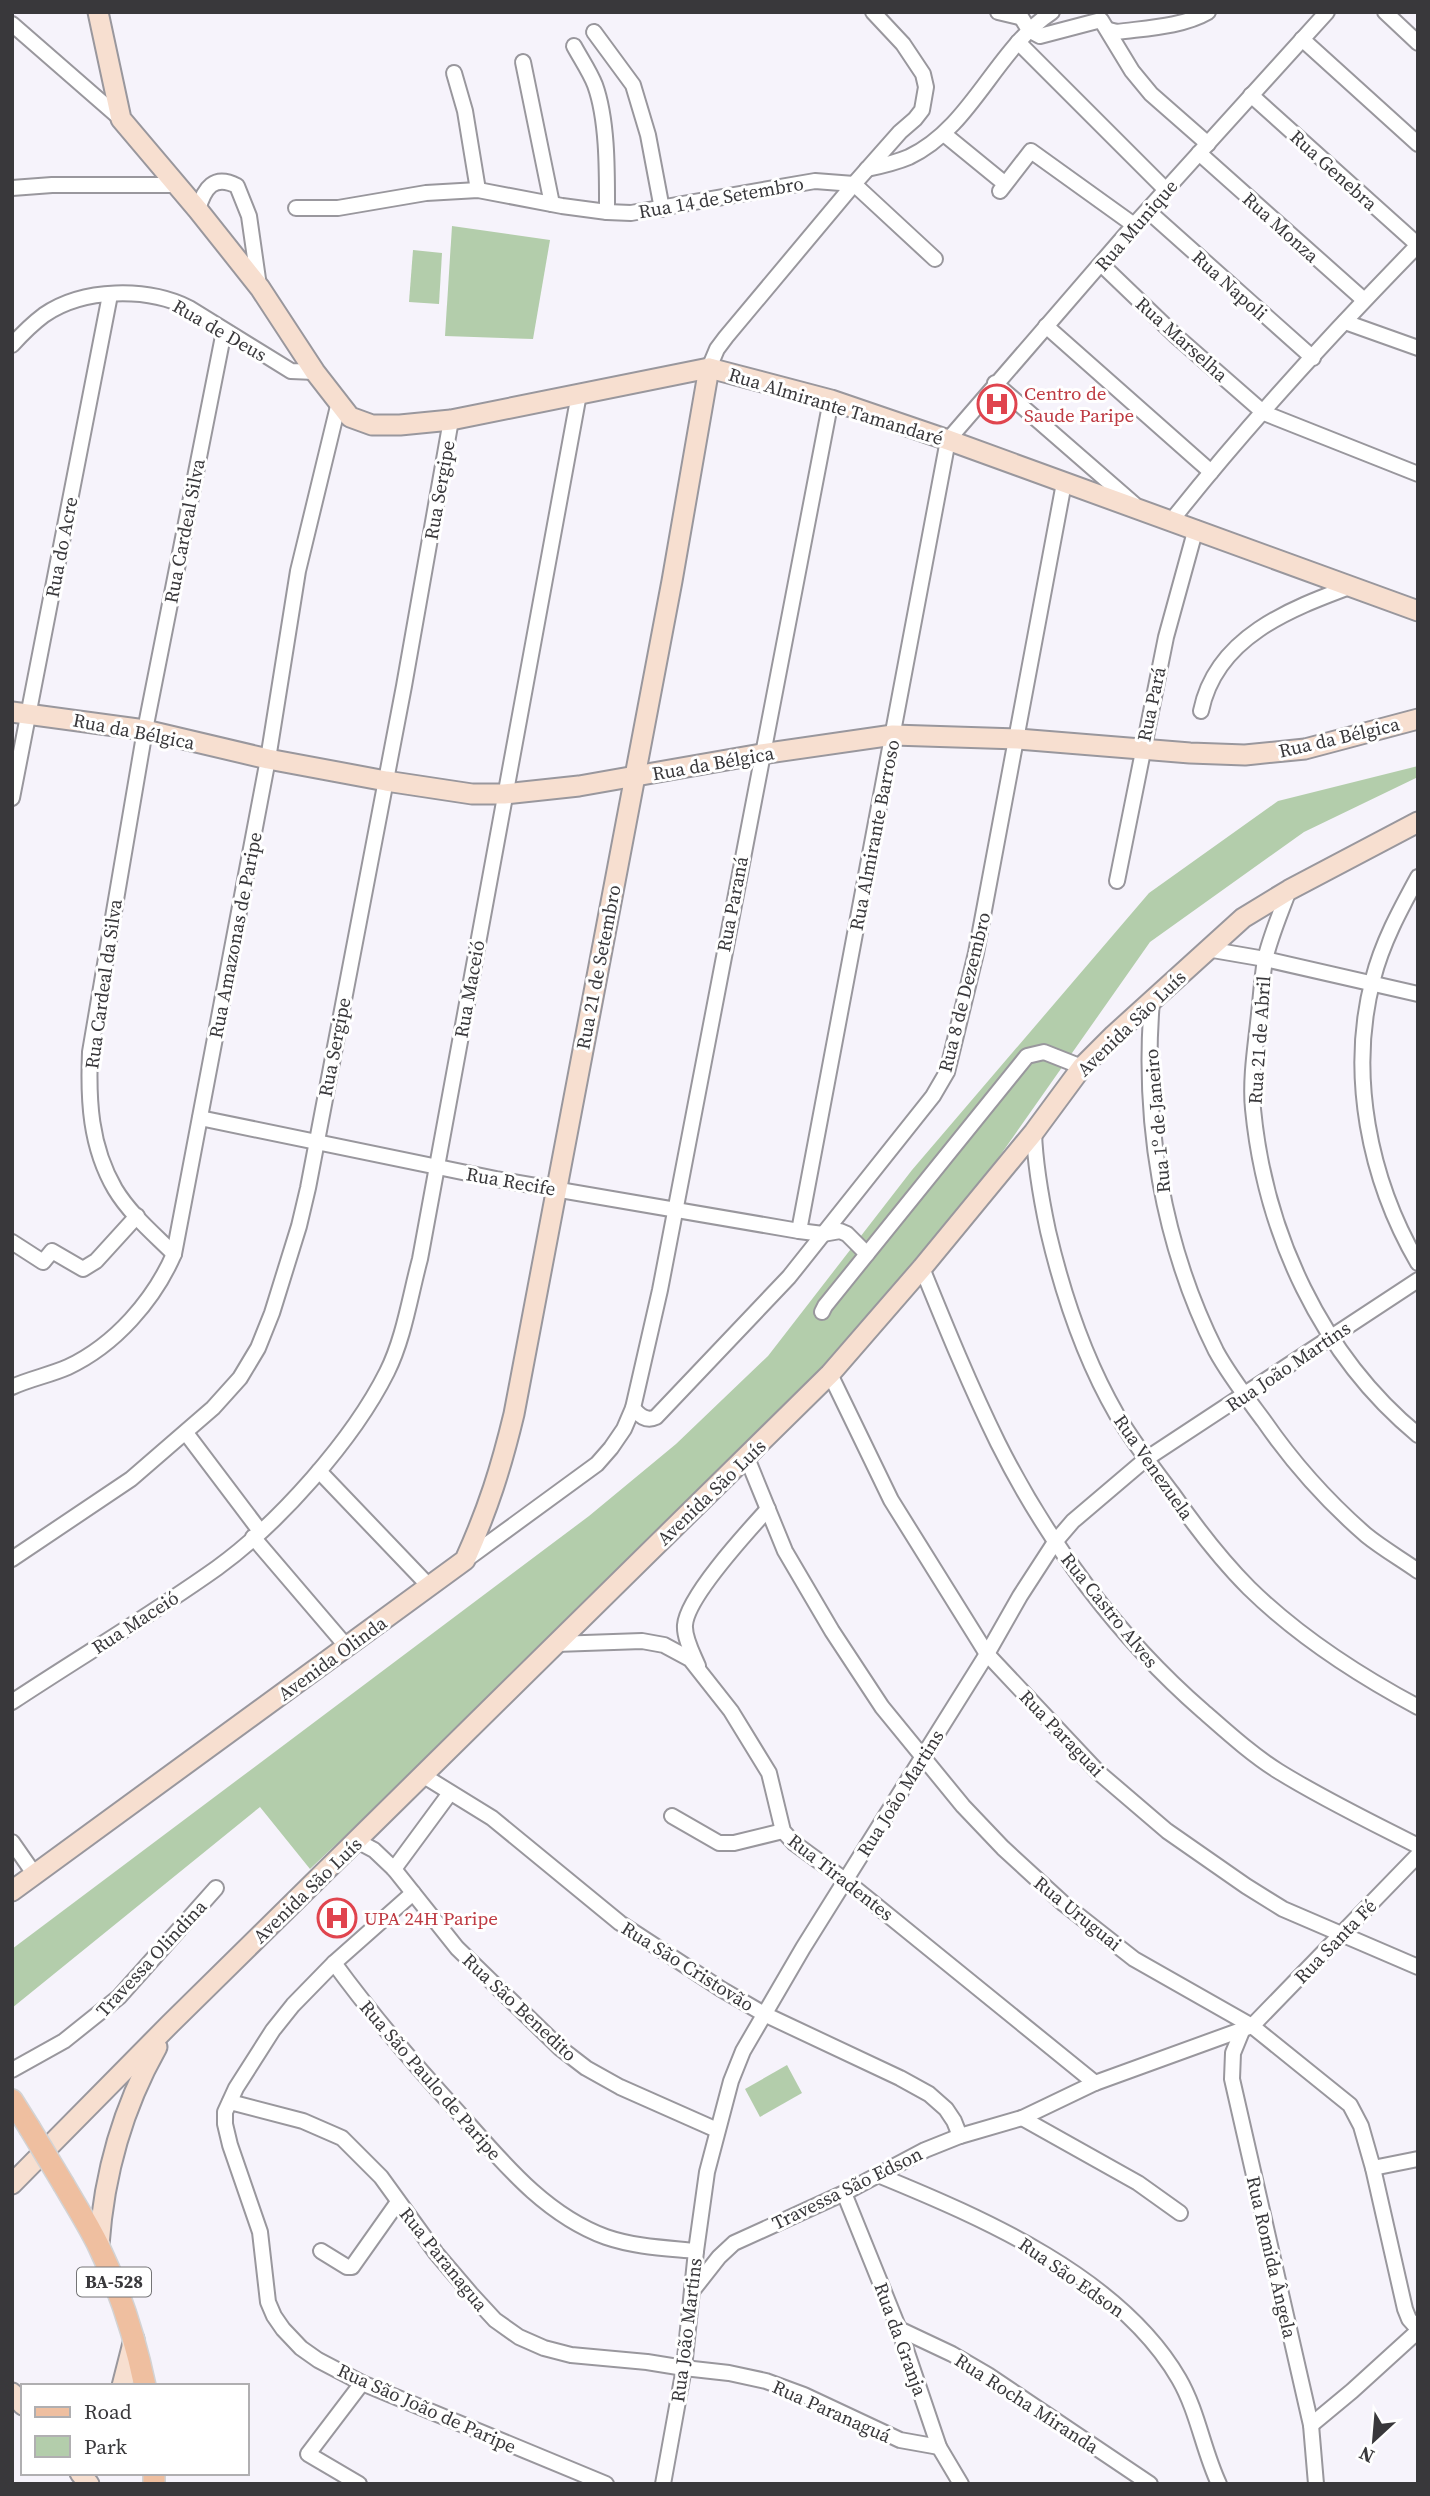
<svg xmlns="http://www.w3.org/2000/svg" width="1430" height="2496" viewBox="0 0 1430 2496" font-family="'Source Serif 4',serif">
  <rect width="100%" height="100%" fill="#f6f3fb"/>
  <!-- green -->
  <g fill="#b3cdab">
    <polygon points="452,226 550,240 533,339 445,336"/>
    <polygon points="413,250 442,253 439,304 409,302"/>
    <polygon points="1418,766 1418,777 1304,832 1150,942 921,1268 554,1644 400,1784 310,1869 260,1807 12,2008 12,1949 589,1516 676,1444 768,1356 912,1170 1149,893 1278,801"/>
    <polygon points="787,2065 802,2093 760,2117 745,2089"/>
  </g>
  <g fill="none" stroke-linecap="round" stroke-linejoin="round">
    <defs>
      <g id="street">
        <polyline points="998,12 1019,17"/>
        <polyline points="1018,12 1029,30 1040,36 1101,20 1132,71 1151,94 1208,144"/>
        <polyline points="1385,12 1418,43"/>
        <polyline points="12,24 121,119"/>
        <path d="M 1109,30 L 1117,32 C 1146,28 1182,27 1208,12"/>
        <polyline points="594,32 633,85 648,135 662,209"/>
        <polyline points="1302,39 1418,144"/>
        <polyline points="1018,42 1166,190"/>
        <path d="M 574,46 C 581,59 590,72 595,85 C 608,121 607,175 607,212"/>
        <polyline points="523,62 552,204"/>
        <polyline points="454,73 465,111 478,190"/>
        <polyline points="1251,95 1418,245"/>
        <polyline points="944,134 1004,183"/>
        <polyline points="1199,153 1364,300"/>
        <path d="M 867,169 C 881,166 895,163 909,157 C 972,127 995,50 1052,12"/>
        <polyline points="12,188 52,185 177,185"/>
        <polyline points="1000,191 1031,151 1134,225"/>
        <polyline points="296,208 338,208 426,193 478,190 562,206 607,212 631,213 815,181 854,184 935,259"/>
        <path d="M 198,210 C 204,188 214,174 237,186 L 249,216 L 259,286"/>
        <polyline points="1148,211 1313,358"/>
        <polyline points="1101,264 1176,336 1264,413 1418,474"/>
        <polyline points="1345,322 1418,348"/>
        <polyline points="1046,326 1211,472"/>
        <path d="M 12,345 C 22,334 32,324 44,315 C 83,288 147,287 189,308 L 291,371 L 315,372"/>
        <polyline points="709,368 717,349 726,337 854,184 900,132 915,119 922,110 926,87 923,74 903,44 873,12"/>
        <polyline points="995,383 1134,504"/>
        <path d="M 1172,520 C 1248,424 1332,333 1418,245"/>
        <path d="M 1201,711 C 1216,637 1290,609 1352,586"/>
        <polyline points="12,798 110,295"/>
        <path d="M 1418,877 C 1400,910 1382,943 1373,979 C 1348,1074 1369,1179 1418,1263"/>
        <polyline points="1117,881 1166,637 1196,528"/>
        <path d="M 1289,890 C 1281,912 1270,937 1265,960 C 1262,978 1261,996 1259,1014 C 1256,1044 1250,1078 1253,1109 C 1265,1233 1321,1355 1418,1435"/>
        <polyline points="1207,949 1265,959 1418,994"/>
        <path d="M 1152,1001 C 1142,1121 1162,1243 1216,1351 C 1229,1375 1247,1398 1264,1421 C 1293,1463 1327,1501 1366,1535 C 1382,1548 1401,1559 1418,1571"/>
        <polyline points="200,1118 496,1179 799,1231 823,1234 840,1231 847,1234 867,1254"/>
        <path d="M 1034,1132 C 1035,1165 1041,1198 1048,1231 C 1063,1295 1084,1358 1117,1415 C 1133,1442 1153,1468 1172,1493 C 1195,1526 1220,1559 1249,1588 C 1298,1636 1358,1675 1418,1707"/>
        <polyline points="799,1231 948,440 1134,225 1327,12"/>
        <polyline points="12,1242 43,1262 52,1251 83,1269 96,1261 137,1216"/>
        <path d="M 174,1254 C 154,1234 130,1214 115,1189 C 90,1146 88,1100 90,1052 L 145,730 L 224,331"/>
        <path d="M 922,1268 C 946,1327 970,1386 998,1443 C 1048,1543 1119,1638 1203,1711 C 1227,1732 1251,1754 1278,1771 C 1323,1799 1371,1822 1418,1846"/>
        <polyline points="822,1312 825,1306 1027,1056 1044,1052 1082,1067"/>
        <polyline points="830,1374 891,1500 987,1654 1098,1772 1167,1831 1246,1886 1283,1909 1418,1967"/>
        <path d="M 12,1387 C 29,1379 50,1375 68,1367 C 115,1345 154,1300 174,1254 L 268,759 L 298,571 L 339,402"/>
        <path d="M 633,1408 C 639,1415 646,1422 656,1417 L 789,1277 L 933,1096 L 947,1072 L 950,1060 L 976,953 L 1064,483"/>
        <polyline points="186,1433 260,1531"/>
        <polyline points="747,1458 785,1551 832,1631 882,1707 963,1806 1003,1848 1064,1904 1134,1959 1252,2026 1350,2105 1361,2126 1373,2168 1405,2309 1409,2319 1418,2329"/>
        <polyline points="319,1471 429,1586"/>
        <polyline points="253,1537 347,1647"/>
        <polyline points="12,1559 131,1479 213,1408 240,1378 258,1348 272,1313 299,1226 308,1188 404,686 451,420"/>
        <polyline points="467,1559 597,1464 611,1448 624,1429 633,1408 660,1290 831,400"/>
        <polyline points="556,1644 642,1641 664,1645 690,1659 731,1711 769,1773 783,1831 794,1843 846,1881 1095,2083"/>
        <path d="M 698,1666 C 693,1654 684,1638 685,1625 C 687,1597 748,1531 768,1509"/>
        <path d="M 12,1702 C 80,1657 151,1615 217,1568 C 279,1523 353,1440 387,1372 C 404,1338 410,1296 420,1259 L 579,394"/>
        <polyline points="424,1776 492,1818 620,1923 721,1989 764,2014 900,2078 929,2094 946,2109 954,2121 960,2136"/>
        <polyline points="672,1816 719,1843 734,1843 783,1831"/>
        <polyline points="357,1841 374,1850 394,1869 457,1948 560,2048 586,2068 620,2087 717,2130"/>
        <polyline points="12,1842 35,1875"/>
        <polyline points="394,1869 450,1793"/>
        <polyline points="413,1893 334,1963 293,2005 273,2030 236,2088 225,2112 225,2124 230,2145 260,2232 268,2302 274,2316 283,2329 301,2348 318,2360 362,2383 606,2484"/>
        <path d="M 334,1963 C 372,2015 413,2063 457,2111 C 500,2159 543,2214 606,2237 C 635,2247 666,2248 696,2251"/>
        <polyline points="1242,2031 1233,2053 1232,2079 1311,2425 1316,2484"/>
        <polyline points="12,2070 64,2041 119,1997 216,1888"/>
        <polyline points="230,2102 303,2121 342,2138 381,2177 436,2253 471,2294 495,2320 519,2337 544,2348 571,2355 647,2362 684,2368 729,2373 766,2381 804,2395 900,2440 939,2447"/>
        <polyline points="1022,2118 1138,2183 1180,2213"/>
        <polyline points="1373,2168 1418,2159"/>
        <path d="M 878,2175 C 983,2218 1120,2277 1179,2379 C 1198,2412 1203,2450 1219,2484"/>
        <polyline points="844,2193 899,2329 939,2447 961,2484"/>
        <polyline points="321,2251 347,2267 352,2267 398,2202"/>
        <polyline points="693,2290 719,2257 734,2243 844,2193 925,2150 960,2136 1022,2118 1095,2083 1252,2026 1418,1855"/>
        <polyline points="899,2329 952,2354 988,2375 1150,2484"/>
        <polyline points="1311,2425 1352,2391 1418,2331"/>
        <polyline points="359,2484 308,2454 362,2383"/>
        <polyline points="663,2484 684,2368 696,2251 707,2172 731,2081 743,2051 803,1948 987,1654 1020,1596 1055,1542 1073,1521 1146,1459 1418,1280"/>
      </g>
      <g id="secondary">
        <polyline points="98,12 121,119 198,210 260,288 315,372 350,417 372,425 400,425 451,420 709,368 831,400 948,440 1418,611"/>
        <polyline points="12,712 145,730 268,759 386,781 472,794 504,794 579,786 761,754 893,735 1018,739 1190,753 1245,755 1305,749 1418,719"/>
        <path d="M 12,1891 L 465,1560 C 488,1509 501,1468 514,1414 L 672,581 L 709,368"/>
        <polyline points="12,2184 170,2024 830,1374 922,1268 1034,1132 1082,1067 1114,1035 1243,918 1289,890 1418,822"/>
        <path d="M 99,2245 C 104,2174 122,2109 157,2047"/>
        <polyline points="122,2386 134,2339"/>
        <polyline points="12,2393 23,2405"/>
        <polyline points="80,2473 89,2484"/>
      </g>
      <g id="primary">
        <polyline points="12,2100 29,2127"/>
        <path d="M 64,2185 C 76,2206 89,2226 99,2247 C 120,2291 135,2338 145,2386"/>
        <polyline points="154,2484 154,2473"/>
      </g>
    </defs>
    <!-- street casing -->
    <use href="#street" stroke="#99979d" stroke-width="18"/>
    <!-- secondary casing -->
    <use href="#secondary" stroke="#99979d" stroke-width="23"/>
    <!-- primary casing -->
    <use href="#primary" stroke="#d3d3d4" stroke-width="24"/>
    <!-- street -->
    <use href="#street" stroke="#fff" stroke-width="14"/>
    <!-- secondary -->
    <use href="#secondary" stroke="#f7dfd0" stroke-width="19"/>
    <!-- primary -->
    <use href="#primary" stroke="#efbfa0" stroke-width="21"/>
    <defs>
      <polyline id="primary-bridge" points="29,2127 64,2185"/>
    </defs>
    <!-- primary-bridge casing -->
    <use href="#primary-bridge" stroke="#d3d3d4" stroke-width="24" stroke-linecap="butt"/>
    <!-- primary-bridge -->
    <use href="#primary-bridge" stroke="#efbfa0" stroke-width="21"/>
  </g>
  <!-- icons -->
  <defs>
    <symbol id="hospital-ring" viewBox="-11 -11 22 22"><circle r="9.5" fill="#fff" stroke="#e0444e" stroke-width="1.5"/><path d="M-5-5h3v3.5h4V-5h3V5h-3V1.5h-4V5h-3Z" fill="#e0444e"/></symbol>
  </defs>
  <g fill-rule="evenodd">
    <use href="#hospital-ring" x="975" y="382" width="44" height="44"/>
    <use href="#hospital-ring" x="315" y="1896" width="44" height="44"/>
  </g>
  <g text-anchor="middle" stroke-width="6" stroke-linejoin="round" paint-order="stroke">
    <!-- shield labels -->
    <rect fill="#fff" stroke="#747476" stroke-width="2" x="77" y="2267.5" width="74" height="29" rx="5"/>
    <g font-size="18" font-weight="bold" fill="#39383b">
      <text x="114" y="2288">BA-528</text>
    </g>
    <!-- street labels -->
    <g font-size="19" fill="#39383b" stroke="#fff">
      <text transform="translate(1334 170) rotate(42)" y="7">Rua Genebra</text>
      <text transform="translate(721 197) rotate(-10)" y="7">Rua 14 de Setembro</text>
      <text transform="translate(1136 225) rotate(-49)" y="7">Rua Munique</text>
      <text transform="translate(1281 227) rotate(42)" y="7">Rua Monza</text>
      <text transform="translate(1230 285) rotate(42)" y="7">Rua Napoli</text>
      <text transform="translate(220 330) rotate(30)" y="7">Rua de Deus</text>
      <text transform="translate(1182 339) rotate(42)" y="7">Rua Marselha</text>
      <text transform="translate(836 406) rotate(17)" y="7">Rua Almirante Tamandaré</text>
      <text transform="translate(439 490) rotate(-80)" y="7">Rua Sergipe</text>
      <text transform="translate(184 531) rotate(-79)" y="7">Rua Cardeal Silva</text>
      <text transform="translate(61 547) rotate(-79)" y="7">Rua do Acre</text>
      <text transform="translate(1151 704) rotate(-78)" y="7">Rua Pará</text>
      <text transform="translate(134 731) rotate(11)" y="7">Rua da Bélgica</text>
      <text transform="translate(1339 737) rotate(-13)" y="7">Rua da Bélgica</text>
      <text transform="translate(713 763) rotate(-10)" y="7">Rua da Bélgica</text>
      <text transform="translate(874 835) rotate(-79)" y="7">Rua Almirante Barroso</text>
      <text transform="translate(732 904) rotate(-79)" y="7">Rua Paraná</text>
      <text transform="translate(235 935) rotate(-79)" y="7">Rua Amazonas de Paripe</text>
      <text transform="translate(598 967) rotate(-79)" y="7">Rua 21 de Setembro</text>
      <text transform="translate(103 984) rotate(-82)" y="7">Rua Cardeal da Silva</text>
      <text transform="translate(469 989) rotate(-80)" y="7">Rua Maceió</text>
      <text transform="translate(964 992) rotate(-76)" y="7">Rua 8 de Dezembro</text>
      <text transform="translate(1131 1023) rotate(-44)" y="7">Avenida São Luís</text>
      <text transform="translate(1259 1040) rotate(-86)" y="7">Rua 21 de Abril</text>
      <text transform="translate(334 1047) rotate(-79)" y="7">Rua Sergipe</text>
      <text transform="translate(1157 1121) rotate(-95)" y="7">Rua 1º de Janeiro</text>
      <text transform="translate(511 1181) rotate(10)" y="7">Rua Recife</text>
      <text transform="translate(1288 1366) rotate(-34)" y="7">Rua João Martins</text>
      <text transform="translate(1154 1467) rotate(55)" y="7">Rua Venezuela</text>
      <text transform="translate(711 1492) rotate(-44)" y="7">Avenida São Luís</text>
      <text transform="translate(1110 1610) rotate(51)" y="7">Rua Castro Alves</text>
      <text transform="translate(135 1622) rotate(-33)" y="7">Rua Maceió</text>
      <text transform="translate(332 1658) rotate(-36)" y="7">Avenida Olinda</text>
      <text transform="translate(1062 1733) rotate(46)" y="7">Rua Paraguai</text>
      <text transform="translate(900 1793) rotate(-58)" y="7">Rua João Martins</text>
      <text transform="translate(841 1877) rotate(38)" y="7">Rua Tiradentes</text>
      <text transform="translate(307 1890) rotate(-44)" y="7">Avenida São Luís</text>
      <text transform="translate(1078 1913) rotate(39)" y="7">Rua Uruguai</text>
      <text transform="translate(1335 1941) rotate(-46)" y="7">Rua Santa Fé</text>
      <text transform="translate(151 1958) rotate(-47)" y="7">Travessa Olindina</text>
      <text transform="translate(688 1966) rotate(32)" y="7">Rua São Cristovão</text>
      <text transform="translate(520 2007) rotate(43)" y="7">Rua São Benedito</text>
      <text transform="translate(431 2080) rotate(49)" y="7">Rua São Paulo de Paripe</text>
      <text transform="translate(847 2188) rotate(-26)" y="7">Travessa São Edson</text>
      <text transform="translate(1272 2257) rotate(77)" y="7">Rua Romida Ângela</text>
      <text transform="translate(444 2259) rotate(51)" y="7">Rua Paranagua</text>
      <text transform="translate(1072 2277) rotate(35)" y="7">Rua São Edson</text>
      <text transform="translate(686 2330) rotate(-83)" y="7">Rua João Martins</text>
      <text transform="translate(901 2339) rotate(70)" y="7">Rua da Granja</text>
      <text transform="translate(1027 2403) rotate(33)" y="7">Rua Rocha Miranda</text>
      <text transform="translate(427 2408) rotate(24)" y="7">Rua São João de Paripe</text>
      <text transform="translate(832 2411) rotate(24)" y="7">Rua Paranaguá</text>
    </g>
    <!-- health labels -->
    <g font-size="19" fill="#be3a42" stroke="#fff" text-anchor="start">
      <text x="1024" y="400">Centro de<tspan x="1024" dy="22">Saude Paripe</tspan></text>
      <text x="364" y="1925">UPA 24H Paripe</text>
    </g>
  </g>
  <!-- border -->
  <rect width="1430" height="2496" fill="none" stroke="#39383b" stroke-width="28"/>
  <!-- legend -->
  <rect x="21" y="2384" width="228" height="91" fill="#ffffff" stroke="#b0afb1" stroke-width="2"/>
  <rect x="35" y="2407" width="35" height="10" fill="#efbfa0" stroke="#b0afb1" stroke-width="2"/>
  <text x="84" y="2419" font-size="21" fill="#39383b">Road</text>
  <rect x="35" y="2436" width="35" height="21" fill="#b3cdab" stroke="#b0afb1" stroke-width="2"/>
  <text x="84" y="2454" font-size="21" fill="#39383b">Park</text>
  <!-- north arrow -->
  <g transform="translate(1374 2440) rotate(206)" stroke="#ffffff" stroke-width="5" paint-order="stroke">
  <path d="M0-5L12 26L0 18L-12 26Z" fill="#39383b"/>
  <text y="-10" font-size="19" font-weight="bold" text-anchor="middle" fill="#39383b">N</text>
  </g>
</svg>
